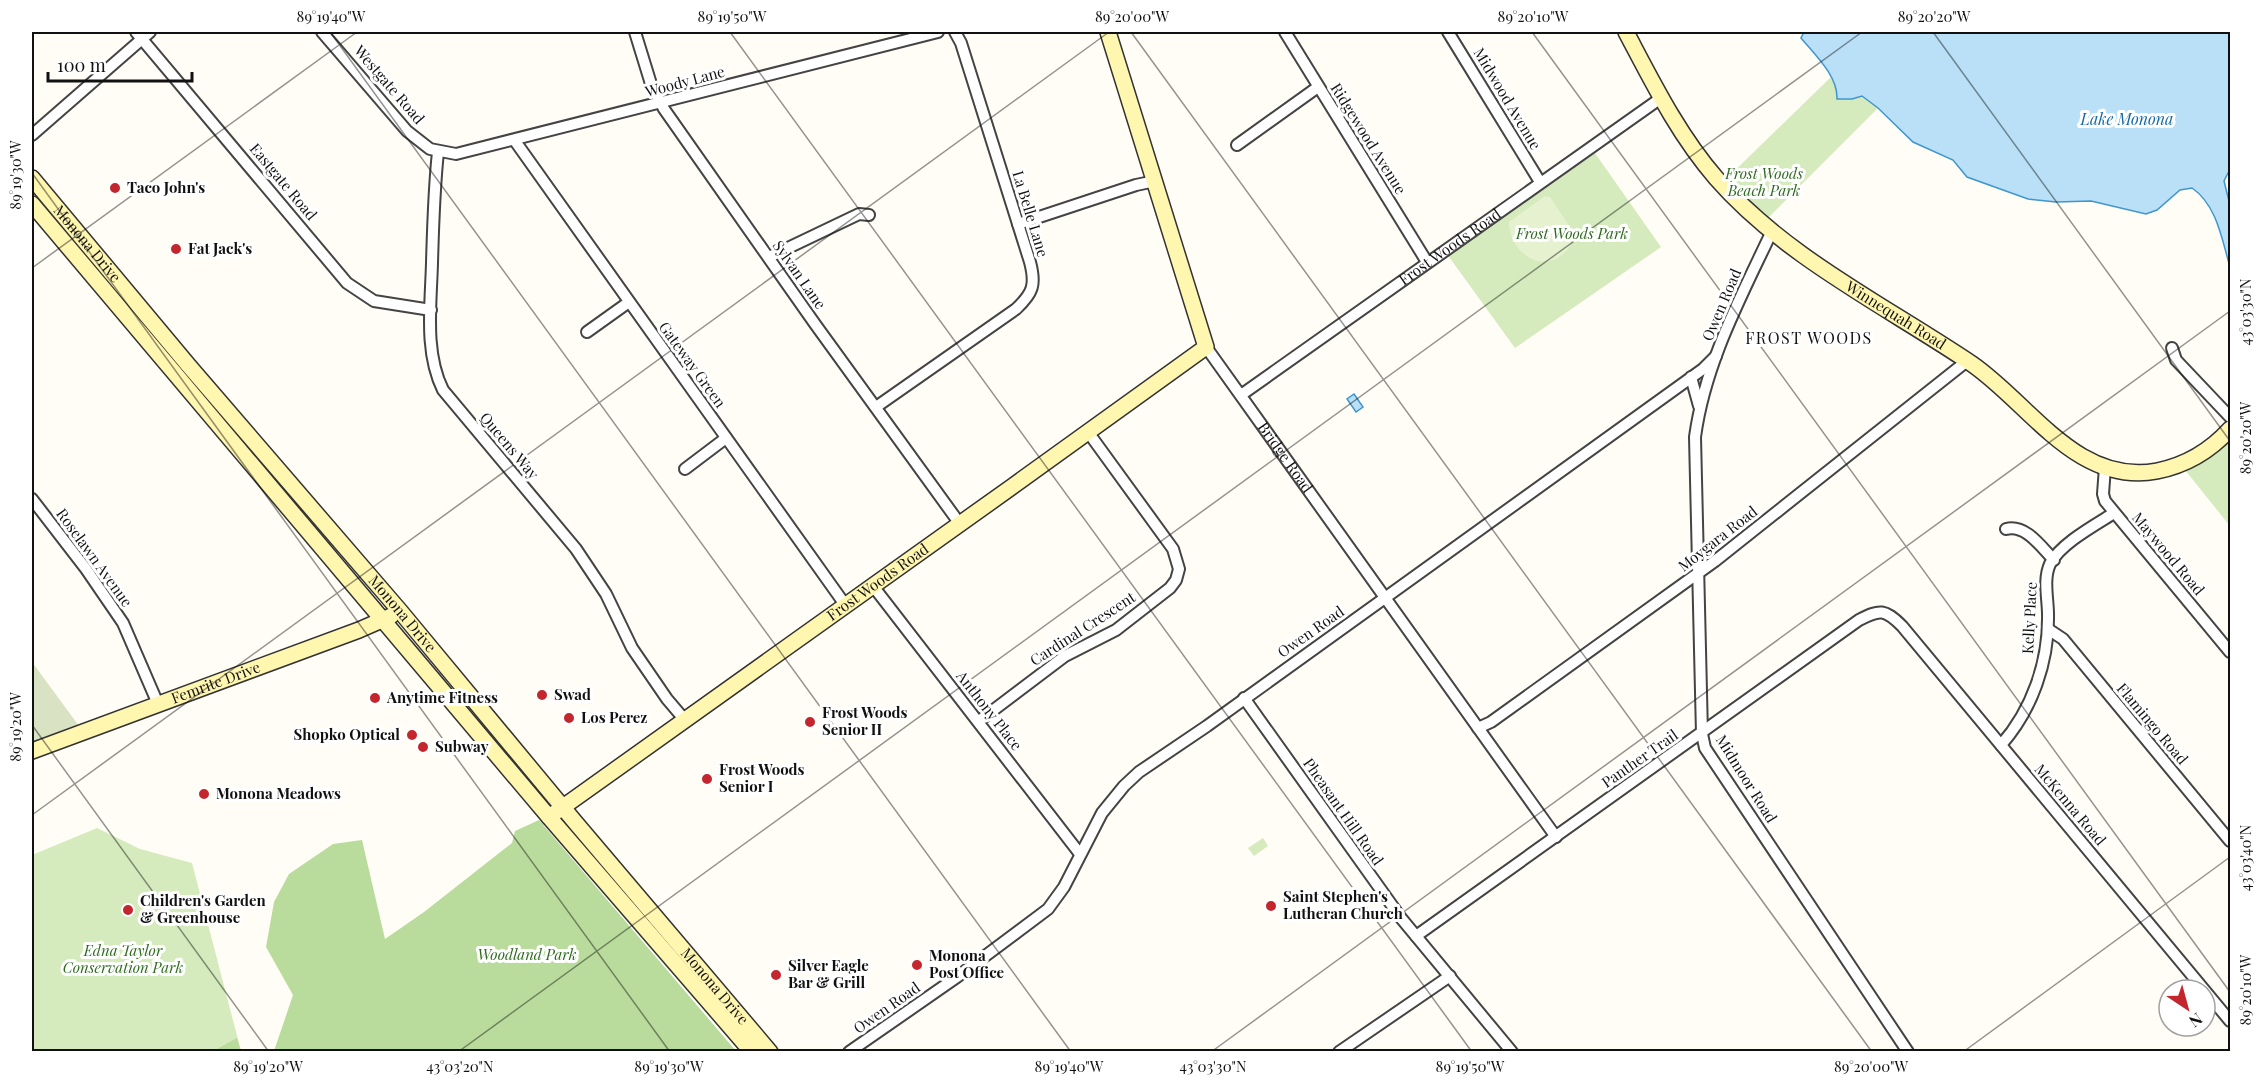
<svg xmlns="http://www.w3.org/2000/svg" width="2262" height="1083" viewBox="0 0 2262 1083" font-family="'Playfair Display',serif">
  <rect width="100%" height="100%" fill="#fffdf5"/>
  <!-- green -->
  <g fill="#d5ebbd">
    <polygon points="1831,77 1837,89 1852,99 1861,96 1878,108 1763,223 1724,181"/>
    <polygon points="1590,146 1661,247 1515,348 1444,250"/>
    <polygon points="2230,429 2230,526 2181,465"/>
    <polygon points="97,828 140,849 192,863 241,1051 32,1052 32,855"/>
    <polygon points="1263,838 1268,846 1254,856 1248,848"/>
  </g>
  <!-- forest -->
  <g fill="#b9dc9c">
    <polygon points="539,820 736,1051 274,1051 293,995 266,947 274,902 289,874 333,844 362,840 385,939 424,912 512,843 515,831"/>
    <polygon points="237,1038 241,1051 213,1051"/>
  </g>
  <!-- cemetery -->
  <polygon fill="#d9e3c4" points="32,662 79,726 32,746"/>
  <!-- pitch -->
  <path fill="#e6f2cf" d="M 1545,196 L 1550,197 L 1575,235 C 1572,240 1570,248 1565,252 C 1541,276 1509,251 1509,222 Z"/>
  <!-- water -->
  <g fill="#b9e0f7" stroke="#3f96cf" stroke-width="1.5">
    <path d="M 1804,32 L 2230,32 L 2230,169 L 2224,181 L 2230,205 L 2230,267 C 2222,240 2217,205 2192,188 L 2180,190 L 2157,210 L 2146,214 L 2091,201 L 2056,202 L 2028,199 L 1967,177 L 1953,160 L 1913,142 L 1878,108 L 1862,96 L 1852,99 L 1837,99 C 1838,76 1815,55 1801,38 Z"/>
    <polygon points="1354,394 1363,407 1356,412 1347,399"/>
  </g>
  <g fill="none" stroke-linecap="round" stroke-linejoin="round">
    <defs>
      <g id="street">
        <polyline points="136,32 347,283 374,301 431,310"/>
        <polyline points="322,32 407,131 430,149 456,154 938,32"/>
        <polyline points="635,32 651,84 664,109 815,324 960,524"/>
        <polyline points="1285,32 1427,262"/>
        <polyline points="1448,32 1540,182"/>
        <polyline points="32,135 150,32"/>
        <polyline points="515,141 846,606"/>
        <polyline points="1237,145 1318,87"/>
        <path d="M 438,152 C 434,189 433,226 432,263 C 431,304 424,352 443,390 L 576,549 L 606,594 L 632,648 L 667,699 L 684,719"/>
        <polyline points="1018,224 1136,185 1155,181"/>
        <path d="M 1772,231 C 1741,297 1705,363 1695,437 L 1702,734 L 1705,748 L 1908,1052"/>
        <polyline points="769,257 859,214 869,215"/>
        <polyline points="587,332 629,302"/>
        <path id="s1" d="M 1206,347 L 1556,837"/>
        <polyline points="2172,348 2176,360 2230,417"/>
        <polyline points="1691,377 1699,406"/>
        <path id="s2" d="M 1241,395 L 1661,98"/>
        <path d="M 876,407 L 1016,309 C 1033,293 1036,285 1030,262 L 961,43 L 955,32"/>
        <polyline points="2105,467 2103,494 2105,501 2230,652"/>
        <polyline points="685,469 726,438"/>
        <polyline points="32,499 86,569 123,623 158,704"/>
        <path d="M 2006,529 C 2026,524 2041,547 2054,560"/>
        <polyline points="873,586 1080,854"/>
        <polyline points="2048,629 2063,639 2230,841"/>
        <polyline points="1244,698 1401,918 1512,1052"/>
        <polyline points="979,721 1065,656 1116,630 1170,588 1176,580 1179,569 1173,549 1088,432"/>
        <polyline points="1478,728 1491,722 1715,561 1967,361"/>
        <path d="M 2001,745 C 2032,710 2049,662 2048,614 C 2048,599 2043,579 2050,564 C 2060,544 2095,525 2114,513"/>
        <path d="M 1416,936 L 1859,620 C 1880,609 1885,609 1902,626 L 2230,1021"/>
        <polyline points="849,1052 957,977 1048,909 1064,887 1102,813 1124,786 1139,772 1207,726 1703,369 1716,356"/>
        <polyline points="1339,1052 1450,976"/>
      </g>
      <g id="secondary">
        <path id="s3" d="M 1626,32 C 1653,83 1678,134 1716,178 C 1785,257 1886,306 1972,364 C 2030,404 2077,486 2157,471 C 2187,465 2210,451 2230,429"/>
        <path id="s4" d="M 32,178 L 189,366 L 400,611 L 575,822 L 770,1052"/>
        <polyline points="32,204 549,817 752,1052"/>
        <path id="s5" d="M 32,751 L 359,630 L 391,616"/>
        <path id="s6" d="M 549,817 L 1013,486 L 1206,347 L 1108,32"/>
      </g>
    </defs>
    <!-- street casing -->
    <use href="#street" stroke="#444" stroke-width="14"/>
    <!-- secondary casing -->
    <use href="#secondary" stroke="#333" stroke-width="18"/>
    <!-- street -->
    <use href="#street" stroke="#fff" stroke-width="10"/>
    <!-- secondary -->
    <use href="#secondary" stroke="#fff6b0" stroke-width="15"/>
  </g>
  <!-- ticks -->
  <path fill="none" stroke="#111" stroke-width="1.5" stroke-opacity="0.45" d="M 330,32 L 1071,1052M 730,32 L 1472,1052M 1131,32 L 1872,1052M 1532,32 L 2230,992M 1933,32 L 2230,441M 32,173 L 670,1052M 32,268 L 357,32M 32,725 L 269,1052M 32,815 L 1109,32M 458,1052 L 1862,32M 1211,1052 L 2230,311M 1963,1052 L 2230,857"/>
  <!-- markers -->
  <g fill="#c4262e" stroke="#fff" stroke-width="2">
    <circle cx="115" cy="188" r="6"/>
    <circle cx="176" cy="249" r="6"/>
    <circle cx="542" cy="695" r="6"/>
    <circle cx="375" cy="698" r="6"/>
    <circle cx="569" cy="718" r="6"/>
    <circle cx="810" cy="722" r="6"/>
    <circle cx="412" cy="735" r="6"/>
    <circle cx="423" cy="747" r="6"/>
    <circle cx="707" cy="779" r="6"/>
    <circle cx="204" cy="794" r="6"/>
    <circle cx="1271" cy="906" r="6"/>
    <circle cx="128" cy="910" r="6"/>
    <circle cx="917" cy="965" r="6"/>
    <circle cx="776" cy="975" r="6"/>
  </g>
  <g text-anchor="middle" stroke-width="6" stroke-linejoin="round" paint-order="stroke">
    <!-- street labels -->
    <g font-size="15" fill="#111" stroke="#fff">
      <text transform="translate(685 82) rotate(-15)" y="5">Woody Lane</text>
      <text transform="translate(389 85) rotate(49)" y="5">Westgate Road</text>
      <text transform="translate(1507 99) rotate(59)" y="5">Midwood Avenue</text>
      <text transform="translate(1368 139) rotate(58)" y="5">Ridgewood Avenue</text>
      <text transform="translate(283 182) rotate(50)" y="5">Eastgate Road</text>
      <text transform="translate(1030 214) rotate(73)" y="5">La Belle Lane</text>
      <text dy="5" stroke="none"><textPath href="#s4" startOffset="86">Monona Drive</textPath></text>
      <text dy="5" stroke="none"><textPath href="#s2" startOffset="256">Frost Woods Road</textPath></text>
      <text transform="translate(799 275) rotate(55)" y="5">Sylvan Lane</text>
      <text transform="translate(1722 305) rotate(-67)" y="5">Owen Road</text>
      <text dy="5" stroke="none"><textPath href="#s3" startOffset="399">Winnequah Road</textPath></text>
      <text transform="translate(692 365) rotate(54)" y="5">Gateway Green</text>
      <text transform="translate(509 446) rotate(50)" y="5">Queens Way</text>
      <text dy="5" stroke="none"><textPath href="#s1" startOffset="136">Bridge Road</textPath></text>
      <text transform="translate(1718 539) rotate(-38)" y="5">Moygara Road</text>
      <text transform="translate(2168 554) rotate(50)" y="5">Maywood Road</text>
      <text transform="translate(94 558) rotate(54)" y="5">Roselawn Avenue</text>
      <text dy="5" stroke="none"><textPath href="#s6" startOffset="404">Frost Woods Road</textPath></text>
      <text dy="5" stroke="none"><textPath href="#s4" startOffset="572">Monona Drive</textPath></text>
      <text transform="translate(2030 618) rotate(-87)" y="5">Kelly Place</text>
      <text transform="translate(1083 629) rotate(-33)" y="5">Cardinal Crescent</text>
      <text transform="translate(1311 632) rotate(-35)" y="5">Owen Road</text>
      <text dy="5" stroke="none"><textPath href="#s5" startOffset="196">Femrite Drive</textPath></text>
      <text transform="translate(989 711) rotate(52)" y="5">Anthony Place</text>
      <text transform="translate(2152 724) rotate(50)" y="5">Flamingo Road</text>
      <text transform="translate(1640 759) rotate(-35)" y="5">Panther Trail</text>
      <text transform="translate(1746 779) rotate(58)" y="5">Midmoor Road</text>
      <text transform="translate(2070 805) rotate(50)" y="5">McKenna Road</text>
      <text transform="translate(1343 812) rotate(55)" y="5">Pheasant Hill Road</text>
      <text dy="5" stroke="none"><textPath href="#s4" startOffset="1058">Monona Drive</textPath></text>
      <text transform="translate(887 1008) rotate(-35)" y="5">Owen Road</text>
    </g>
    <!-- park labels -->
    <g font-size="15" font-style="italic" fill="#2f6b1f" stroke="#fff">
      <text x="1764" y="179">Frost Woods<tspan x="1764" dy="17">Beach Park</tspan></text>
      <text x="1572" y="239">Frost Woods Park</text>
      <text x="123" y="956">Edna Taylor<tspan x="123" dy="17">Conservation Park</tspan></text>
      <text x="527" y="960">Woodland Park</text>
    </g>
    <!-- poi labels -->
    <g font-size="15" font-weight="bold" fill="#111" stroke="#fff" text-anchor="start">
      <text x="127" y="193">Taco John's</text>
      <text x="188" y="254">Fat Jack's</text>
      <text x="554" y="700">Swad</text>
      <text x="387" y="703">Anytime Fitness</text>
      <text x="822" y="718">Frost Woods<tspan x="822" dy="17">Senior II</tspan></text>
      <text x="581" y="723">Los Perez</text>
      <text x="400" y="740" text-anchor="end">Shopko Optical</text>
      <text x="435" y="752">Subway</text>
      <text x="719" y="775">Frost Woods<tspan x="719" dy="17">Senior I</tspan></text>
      <text x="216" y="799">Monona Meadows</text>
      <text x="1283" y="902">Saint Stephen's<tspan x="1283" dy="17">Lutheran Church</tspan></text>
      <text x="140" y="906">Children's Garden<tspan x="140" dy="17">&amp; Greenhouse</tspan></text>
      <text x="929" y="961">Monona<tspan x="929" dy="17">Post Office</tspan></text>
      <text x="788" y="971">Silver Eagle<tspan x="788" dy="17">Bar &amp; Grill</tspan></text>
    </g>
    <!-- water labels -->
    <g font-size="16" font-style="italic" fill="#1768a6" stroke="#fff">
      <text x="2127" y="125">Lake Monona</text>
    </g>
    <!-- neighbourhood labels -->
    <g font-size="16" letter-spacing="1.5" fill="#111" stroke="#fff">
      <text x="1809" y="344">FROST WOODS</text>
    </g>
  </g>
  <!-- border -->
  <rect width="2262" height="1083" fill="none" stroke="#ffffff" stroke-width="66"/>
  <!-- north arrow -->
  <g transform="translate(2187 1008) rotate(144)"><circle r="28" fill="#ffffff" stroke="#a0a0a0" stroke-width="1.5"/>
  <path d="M0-4.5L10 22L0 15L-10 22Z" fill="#c4262e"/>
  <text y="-9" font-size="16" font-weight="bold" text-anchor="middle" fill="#111111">N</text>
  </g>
  <!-- scale -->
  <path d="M48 72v9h144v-9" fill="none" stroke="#111111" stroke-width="3"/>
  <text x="57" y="72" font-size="18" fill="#111111" stroke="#ffffff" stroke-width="4.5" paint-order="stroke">100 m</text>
  <rect x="33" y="33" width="2196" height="1017" fill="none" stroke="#111" stroke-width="2"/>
  <g font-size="15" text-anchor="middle" fill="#111">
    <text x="331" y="22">89°19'40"W</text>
    <text x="732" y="22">89°19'50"W</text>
    <text x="1132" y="22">89°20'00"W</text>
    <text x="1533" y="22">89°20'10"W</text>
    <text x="1934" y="22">89°20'20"W</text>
    <text transform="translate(16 175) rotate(-90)" y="5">89°19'30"W</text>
    <text transform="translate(2246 312) rotate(-90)" y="5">43°03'30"N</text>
    <text transform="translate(2246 438) rotate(-90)" y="5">89°20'20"W</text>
    <text transform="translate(16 727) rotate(-90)" y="5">89°19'20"W</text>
    <text transform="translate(2246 858) rotate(-90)" y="5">43°03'40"N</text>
    <text transform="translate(2246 990) rotate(-90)" y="5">89°20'10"W</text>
    <text x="268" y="1072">89°19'20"W</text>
    <text x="460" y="1072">43°03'20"N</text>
    <text x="669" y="1072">89°19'30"W</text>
    <text x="1069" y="1072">89°19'40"W</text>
    <text x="1213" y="1072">43°03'30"N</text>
    <text x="1470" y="1072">89°19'50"W</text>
    <text x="1871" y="1072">89°20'00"W</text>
  </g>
</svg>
